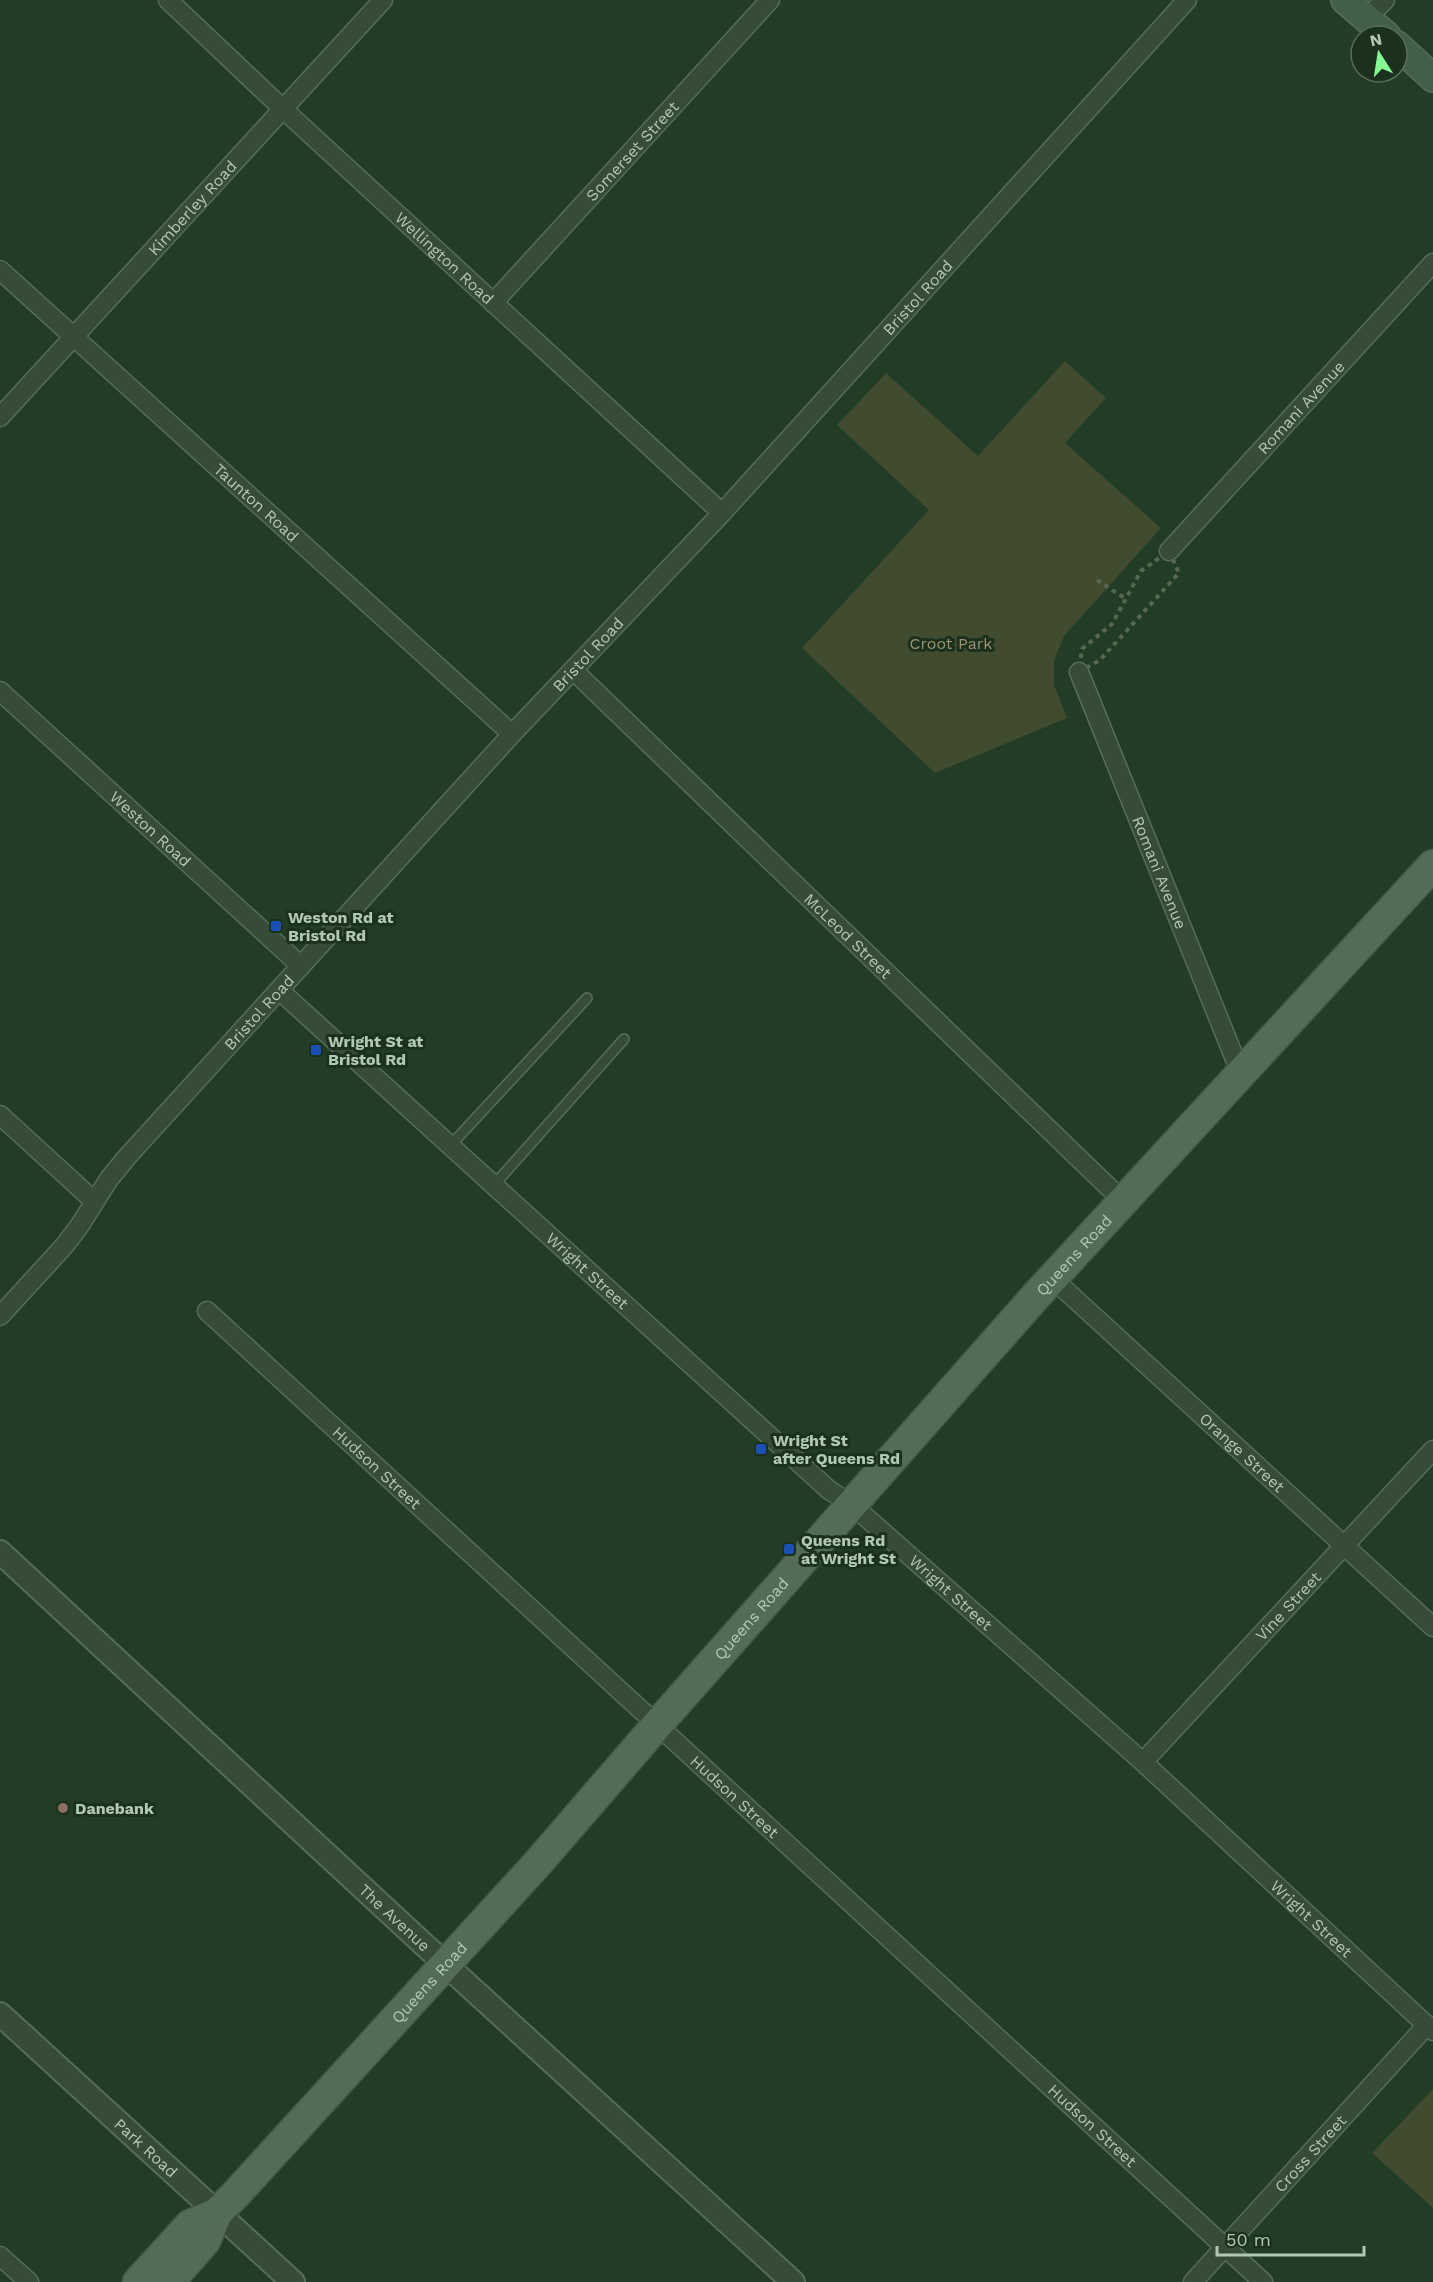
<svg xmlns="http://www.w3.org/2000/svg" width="1433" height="2282" viewBox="0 0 1433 2282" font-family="'Work Sans',sans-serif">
  <rect width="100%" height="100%" fill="#223c25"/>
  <!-- green -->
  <g fill="#404b30">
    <polygon points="1065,361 1106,398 1065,443 1161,528 1064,636 1054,661 1054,685 1067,718 935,773 802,648 929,510 837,425 886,373 978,456"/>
    <polygon points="1433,2089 1433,2208 1372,2153"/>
  </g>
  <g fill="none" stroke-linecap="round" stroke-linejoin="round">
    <defs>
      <g id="service">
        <polyline points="450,1146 587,998"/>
        <polyline points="494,1185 624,1039"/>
      </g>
      <g id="minor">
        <path id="s1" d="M 168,0 L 283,109 L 722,513"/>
        <polyline points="1367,18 1385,0"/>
        <path id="s2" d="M 0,270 L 512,734"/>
        <path id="s3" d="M 493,303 L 770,0"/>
        <path id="s4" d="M 0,417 L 383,0"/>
        <path id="s5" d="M 1169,551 L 1433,263"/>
        <path id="s6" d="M 574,671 L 1123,1201"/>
        <path id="s7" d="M 1079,672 L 1241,1074"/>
        <path id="s8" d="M 0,691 L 301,966"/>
        <path id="s9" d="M 279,990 L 829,1490 L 851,1504 L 1143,1762 L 1433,2031"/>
        <polyline points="0,1115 94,1201"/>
        <path id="s10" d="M 1052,1278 L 1433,1627"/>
        <path id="s11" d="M 207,1311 L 1263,2282"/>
        <path id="s12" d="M 0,1316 L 65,1245 L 80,1225 L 109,1179 L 127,1157 L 512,734 L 722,513 L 1187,0"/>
        <path id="s13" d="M 1143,1762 L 1433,1450"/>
        <polyline points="0,2256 29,2282"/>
        <path id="s14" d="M 1193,2282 L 1427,2025"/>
      </g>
      <g id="tertiary">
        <path id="s15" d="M 0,1552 L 445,1964 L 793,2282"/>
        <path id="s16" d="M 0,2014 L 293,2282"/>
      </g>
      <g id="secondary">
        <polyline points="1345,0 1387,36"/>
        <polyline points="1397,45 1433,78"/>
      </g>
      <g id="primary">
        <path id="s17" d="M 138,2282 L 190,2225 L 217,2213 L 236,2194 L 537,1864 L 657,1725 L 1035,1297 L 1433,865"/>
        <polyline points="169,2282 205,2241 217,2213"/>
      </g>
    </defs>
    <!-- service casing -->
    <use href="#service" stroke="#566d59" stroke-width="12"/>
    <!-- minor casing -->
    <use href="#minor" stroke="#566d59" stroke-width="21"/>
    <!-- tertiary casing -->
    <use href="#tertiary" stroke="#566d59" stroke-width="26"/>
    <!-- secondary casing -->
    <use href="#secondary" stroke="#566d59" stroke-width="30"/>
    <!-- primary casing -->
    <use href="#primary" stroke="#425844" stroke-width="33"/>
    <!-- path -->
    <g stroke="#586750" stroke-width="4" stroke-dasharray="4.5 4.5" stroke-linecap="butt">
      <polygon points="1169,551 1179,573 1100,660 1079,672 1082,649 1112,624 1141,571"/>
      <polyline points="1097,580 1126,599"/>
    </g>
    <!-- service -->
    <use href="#service" stroke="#364c38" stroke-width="9"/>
    <!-- minor -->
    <use href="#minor" stroke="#364c38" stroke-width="18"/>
    <!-- tertiary -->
    <use href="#tertiary" stroke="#364c38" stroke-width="22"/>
    <!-- secondary -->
    <use href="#secondary" stroke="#445f48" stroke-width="27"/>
    <!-- primary -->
    <use href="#primary" stroke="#546c56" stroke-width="30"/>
  </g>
  <!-- markers -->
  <g fill="#1a4fb4" stroke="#1b311e" stroke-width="2">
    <rect x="270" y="920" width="12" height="12" rx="3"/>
    <rect x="310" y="1044" width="12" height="12" rx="3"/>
    <rect x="755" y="1443" width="12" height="12" rx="3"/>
    <rect x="783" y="1543" width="12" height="12" rx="3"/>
  </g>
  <circle fill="#8d6e63" stroke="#1b311e" stroke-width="2" cx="63" cy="1808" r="6"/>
  <g text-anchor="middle" stroke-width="6" stroke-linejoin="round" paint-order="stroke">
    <!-- street labels -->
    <g font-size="16" fill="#b1c8b4" stroke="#1b311e">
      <text dy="6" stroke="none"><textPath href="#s3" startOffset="206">Somerset Street</textPath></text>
      <text dy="6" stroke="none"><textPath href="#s4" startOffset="284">Kimberley Road</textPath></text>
      <text dy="6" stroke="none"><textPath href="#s1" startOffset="378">Wellington Road</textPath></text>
      <text dy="6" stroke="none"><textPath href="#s12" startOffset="1372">Bristol Road</textPath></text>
      <text dy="6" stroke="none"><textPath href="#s5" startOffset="195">Romani Avenue</textPath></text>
      <text dy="6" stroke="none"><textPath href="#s2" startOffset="346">Taunton Road</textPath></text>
      <text dy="6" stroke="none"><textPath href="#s12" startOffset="886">Bristol Road</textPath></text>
      <text dy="6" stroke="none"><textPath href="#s8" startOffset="204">Weston Road</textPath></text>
      <text dy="6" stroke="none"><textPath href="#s7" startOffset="216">Romani Avenue</textPath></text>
      <text dy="6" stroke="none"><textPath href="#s6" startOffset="381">McLeod Street</textPath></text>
      <text dy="6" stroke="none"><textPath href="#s12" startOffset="400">Bristol Road</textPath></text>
      <text dy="6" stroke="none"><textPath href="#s17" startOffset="1392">Queens Road</textPath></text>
      <text dy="6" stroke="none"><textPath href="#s9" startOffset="417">Wright Street</textPath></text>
      <text dy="6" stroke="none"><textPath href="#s10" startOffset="258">Orange Street</textPath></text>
      <text dy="6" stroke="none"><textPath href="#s11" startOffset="231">Hudson Street</textPath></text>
      <text dy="6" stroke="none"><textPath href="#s9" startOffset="903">Wright Street</textPath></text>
      <text dy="6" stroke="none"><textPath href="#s13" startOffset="213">Vine Street</textPath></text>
      <text dy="6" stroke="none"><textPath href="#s17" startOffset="906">Queens Road</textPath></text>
      <text dy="6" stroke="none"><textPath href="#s11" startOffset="717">Hudson Street</textPath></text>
      <text dy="6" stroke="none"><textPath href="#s15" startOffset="538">The Avenue</textPath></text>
      <text dy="6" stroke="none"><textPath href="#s9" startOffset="1389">Wright Street</textPath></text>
      <text dy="6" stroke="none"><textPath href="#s17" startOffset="420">Queens Road</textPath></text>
      <text dy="6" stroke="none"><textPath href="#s11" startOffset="1203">Hudson Street</textPath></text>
      <text dy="6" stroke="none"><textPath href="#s16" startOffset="198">Park Road</textPath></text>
      <text dy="6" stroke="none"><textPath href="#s14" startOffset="174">Cross Street</textPath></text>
    </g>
    <!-- park labels -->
    <g font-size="16" fill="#9e9370" stroke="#1b311e">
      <text x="951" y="649">Croot Park</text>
    </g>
    <!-- poi labels -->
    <g font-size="16" font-weight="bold" fill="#b1c8b4" stroke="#1b311e" text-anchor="start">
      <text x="288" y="923">Weston Rd at<tspan x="288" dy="18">Bristol Rd</tspan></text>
      <text x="328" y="1047">Wright St at<tspan x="328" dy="18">Bristol Rd</tspan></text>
      <text x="773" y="1446">Wright St<tspan x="773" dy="18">after Queens Rd</tspan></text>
      <text x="801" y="1546">Queens Rd<tspan x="801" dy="18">at Wright St</tspan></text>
      <text x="75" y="1814">Danebank</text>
    </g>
  </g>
  <!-- north arrow -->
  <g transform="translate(1379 54) rotate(348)"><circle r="28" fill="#1b311e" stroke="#576d5a" stroke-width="1.5"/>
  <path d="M0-4.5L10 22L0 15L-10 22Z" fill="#85f994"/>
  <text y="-9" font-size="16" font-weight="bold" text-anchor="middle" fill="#b1c8b4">N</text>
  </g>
  <!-- scale -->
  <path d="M1217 2246v9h147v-9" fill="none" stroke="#b1c8b4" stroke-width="3"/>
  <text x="1226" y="2246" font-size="18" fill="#b1c8b4" stroke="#1b311e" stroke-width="4.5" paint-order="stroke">50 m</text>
</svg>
